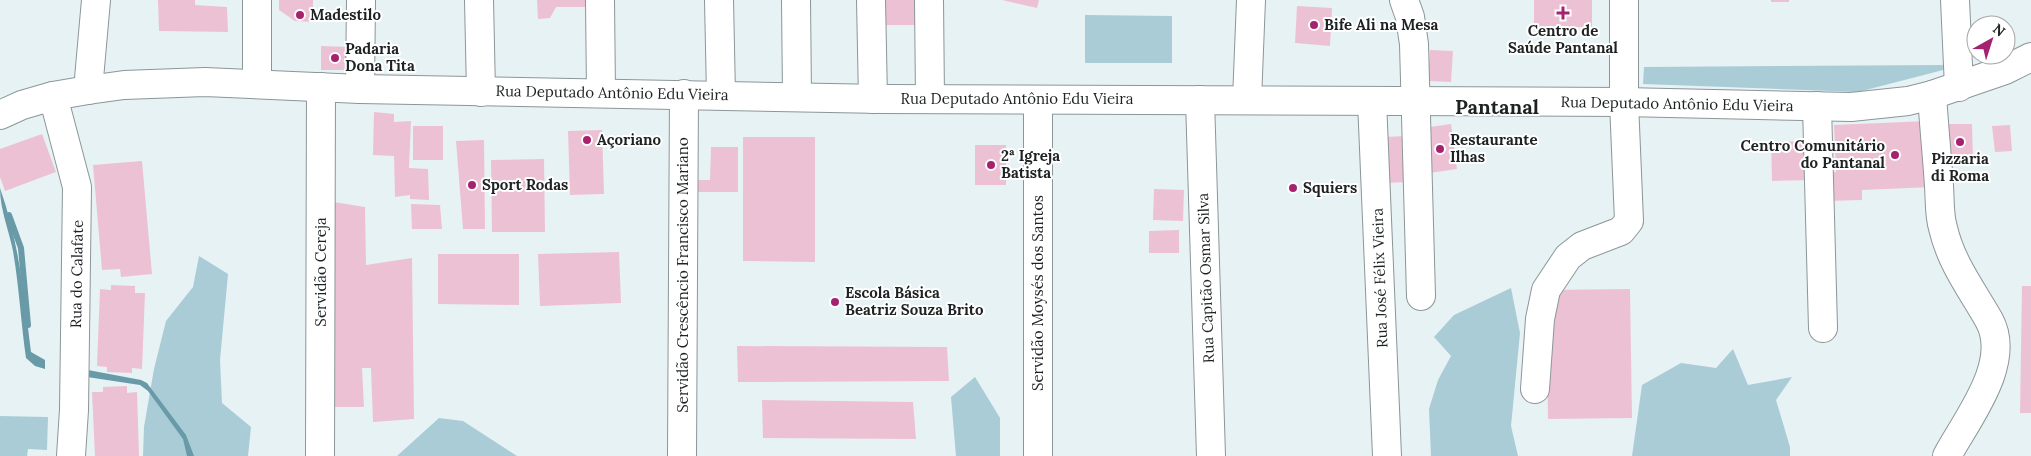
<svg xmlns="http://www.w3.org/2000/svg" width="2031" height="456" viewBox="0 0 2031 456" font-family="Lora,serif">
  <rect width="100%" height="100%" fill="#e7f2f5"/>
  <!-- green -->
  <g fill="#a9ccd6">
    <polygon points="1085,15 1172,16 1172,63 1085,63"/>
    <polygon points="1946,65 1947,69 1858,92 1643,84 1644,67"/>
    <polygon points="199,256 228,274 220,360 222,403 251,427 248,456 143,456 144,427 154,369 166,321 193,287"/>
    <polygon points="1511,288 1520,333 1511,426 1518,456 1431,456 1429,409 1438,380 1451,356 1434,337 1454,315"/>
    <polygon points="1733,349 1748,385 1792,377 1776,400 1790,447 1790,456 1632,456 1642,385 1681,363 1716,368"/>
    <polygon points="975,377 1000,418 1000,456 956,456 951,397"/>
    <polygon points="0,416 48,417 47,450 28,449 27,456 0,456"/>
    <polygon points="439,418 463,421 517,456 397,456"/>
  </g>
  <!-- water -->
  <g fill="#699aa8">
    <path d="M 0,188 C 19,242 24,295 31,352 L 45,360 L 45,369 L 35,366 L 26,358 C 21,323 19,286 13,251 C 9,230 0,210 0,188 Z"/>
    <polygon points="88,370 141,380 147,383 186,435 194,456 187,456 183,439 148,391 140,385 87,377"/>
  </g>
  <g fill="none" stroke-linecap="round" stroke-linejoin="round">
    <!-- stream -->
    <polyline stroke="#699aa8" stroke-width="6" points="9,215 21,248 28,325"/>
  </g>
  <!-- building -->
  <g fill="#edc1d4">
    <polygon points="158,0 195,0 195,5 227,7 228,32 159,31"/>
    <polygon points="279,0 313,0 313,22 295,21 279,10"/>
    <polygon points="537,0 595,0 595,7 556,7 550,18 538,19"/>
    <polygon points="883,0 923,0 923,25 884,25"/>
    <polygon points="1002,0 1039,0 1037,8"/>
    <rect x="1534" y="0" width="58" height="27"/>
    <rect x="1771" y="0" width="18" height="2"/>
    <polygon points="1297,6 1332,8 1330,46 1295,43"/>
    <polygon points="321,46 350,47 349,70 321,70"/>
    <polygon points="1430,50 1453,51 1451,82 1428,81"/>
    <polygon points="374,112 394,114 394,122 411,121 409,168 428,169 429,200 410,199 410,195 395,197 394,156 373,155"/>
    <polygon points="1928,121 1932,187 1862,190 1862,200 1827,201 1826,173 1836,172 1834,125"/>
    <polygon points="1451,124 1457,169 1429,173 1423,128"/>
    <polygon points="1946,124 1972,124 1973,159 1948,159"/>
    <polygon points="2010,125 2012,151 1995,152 1992,126"/>
    <rect x="413" y="126" width="30" height="34"/>
    <polygon points="602,130 604,194 570,195 568,131"/>
    <polygon points="42,134 56,172 5,191 0,177 0,149"/>
    <polygon points="1408,136 1409,182 1384,183 1383,137"/>
    <polygon points="743,137 815,137 815,262 743,261"/>
    <polygon points="484,140 485,229 463,229 456,141"/>
    <polygon points="1813,141 1815,180 1772,181 1771,142"/>
    <rect x="975" y="145" width="31" height="40"/>
    <polygon points="711,147 738,147 738,192 697,192 697,180 710,180"/>
    <polygon points="544,159 545,232 492,232 491,160"/>
    <polygon points="142,161 152,274 121,277 120,269 102,270 93,165"/>
    <polygon points="1154,189 1184,190 1183,221 1153,220"/>
    <polygon points="327,201 365,207 366,265 412,258 414,419 373,422 371,368 362,368 364,407 329,407"/>
    <polygon points="411,204 440,205 442,229 412,229"/>
    <polygon points="1179,230 1179,253 1149,253 1149,231"/>
    <polygon points="619,252 621,303 540,306 538,254"/>
    <polygon points="438,254 519,254 519,305 438,304"/>
    <polygon points="111,285 135,286 135,293 145,293 142,369 132,368 132,373 107,372 107,367 97,366 100,289 111,290"/>
    <polygon points="2022,286 2031,286 2031,413 2020,413"/>
    <polygon points="1630,289 1632,418 1548,419 1546,290"/>
    <polygon points="737,346 947,347 949,381 738,382"/>
    <polygon points="127,386 127,393 137,392 139,456 95,456 92,392 103,392 103,387"/>
    <polygon points="762,400 913,402 916,439 763,438"/>
  </g>
  <g fill="none" stroke-linecap="round" stroke-linejoin="round">
    <defs>
      <g id="minor">
        <polyline points="257,0 257,83"/>
        <polyline points="479,0 481,92"/>
        <polyline points="600,0 601,93"/>
        <polyline points="719,0 721,95"/>
        <polyline points="796,0 797,96"/>
        <polyline points="871,0 873,99"/>
        <polyline points="929,0 930,99"/>
        <polyline points="1404,0 1410,17 1414,44 1421,296"/>
        <polyline points="1955,0 1959,87"/>
        <polyline points="360,89 361,0"/>
        <polyline points="88,90 96,0"/>
        <path d="M 1932,95 C 1934,126 1937,156 1939,186 C 1940,200 1939,215 1943,228 C 1951,263 1972,290 1989,320 C 2013,363 1966,420 1947,456"/>
        <polyline points="53,96 77,187 74,410 71,456"/>
        <polyline points="1200,100 1211,456"/>
        <polyline points="1247,100 1251,0"/>
        <polyline points="1372,101 1387,456"/>
        <polyline points="1817,106 1823,328"/>
        <polyline points="1535,389 1540,319 1546,290 1568,257 1582,246 1621,231 1629,221 1624,102 1624,0"/>
        <polyline points="320,456 321,87"/>
        <polyline points="682,456 684,94"/>
        <polyline points="1038,456 1038,100"/>
      </g>
      <polyline id="major" points="0,115 22,105 53,96 88,90 124,85 205,82 360,89 883,99 1624,102 1851,107 1908,101 1932,95 2005,70 2031,57"/>
    </defs>
    <!-- minor casing -->
    <use href="#minor" stroke="#8c9699" stroke-width="30"/>
    <!-- major casing -->
    <use href="#major" stroke="#8c9699" stroke-width="30"/>
    <!-- minor -->
    <use href="#minor" stroke="#fff" stroke-width="28"/>
    <!-- major -->
    <use href="#major" stroke="#fff" stroke-width="28"/>
  </g>
  <!-- markers -->
  <g fill="#a5226f" stroke="#fff" stroke-width="2">
    <path d="M1560.5 5.5h5v5h5v5h-5v5h-5v-5h-5v-5h5z"/>
    <circle cx="300" cy="15" r="5"/>
    <circle cx="1314" cy="25" r="5"/>
    <circle cx="335" cy="58" r="5"/>
    <circle cx="587" cy="140" r="5"/>
    <circle cx="1960" cy="142" r="5"/>
    <circle cx="1440" cy="149" r="5"/>
    <circle cx="1895" cy="155" r="5"/>
    <circle cx="991" cy="165" r="5"/>
    <circle cx="472" cy="185" r="5"/>
    <circle cx="1293" cy="188" r="5"/>
    <circle cx="835" cy="302" r="5"/>
  </g>
  <g text-anchor="middle" stroke-width="4" stroke-linejoin="round" paint-order="stroke">
    <!-- poi labels -->
    <g font-size="15" font-weight="bold" fill="#1e2223" stroke="#fff" text-anchor="start">
      <text x="310" y="20">Madestilo</text>
      <text x="1324" y="30">Bife Ali na Mesa</text>
      <text x="1563" y="36" text-anchor="middle">Centro de<tspan x="1563" dy="17">Saúde Pantanal</tspan></text>
      <text x="345" y="54">Padaria<tspan x="345" dy="17">Dona Tita</tspan></text>
      <text x="597" y="145">Açoriano</text>
      <text x="1450" y="145">Restaurante<tspan x="1450" dy="17">Ilhas</tspan></text>
      <text x="1885" y="151" text-anchor="end">Centro Comunitário<tspan x="1885" dy="17">do Pantanal</tspan></text>
      <text x="1001" y="161">2ª Igreja<tspan x="1001" dy="17">Batista</tspan></text>
      <text x="1960" y="164" text-anchor="middle">Pizzaria<tspan x="1960" dy="17">di Roma</tspan></text>
      <text x="482" y="190">Sport Rodas</text>
      <text x="1303" y="193">Squiers</text>
      <text x="845" y="298">Escola Básica<tspan x="845" dy="17">Beatriz Souza Brito</tspan></text>
    </g>
    <!-- street labels -->
    <g font-size="15" fill="#1e2223" stroke="#fff">
      <text transform="translate(612 93) rotate(1)" y="5">Rua Deputado Antônio Edu Vieira</text>
      <text x="1017" y="104">Rua Deputado Antônio Edu Vieira</text>
      <text transform="translate(1677 104) rotate(1)" y="5">Rua Deputado Antônio Edu Vieira</text>
      <text transform="translate(321 272) rotate(-90)" y="5">Servidão Cereja</text>
      <text transform="translate(77 274) rotate(-89)" y="5">Rua do Calafate</text>
      <text transform="translate(683 275) rotate(-90)" y="5">Servidão Crescêncio Francisco Mariano</text>
      <text transform="translate(1206 278) rotate(-92)" y="5">Rua Capitão Osmar Silva</text>
      <text transform="translate(1380 278) rotate(-92)" y="5">Rua José Félix Vieira</text>
      <text transform="translate(1038 293) rotate(-90)" y="5">Servidão Moysés dos Santos</text>
    </g>
    <!-- district labels -->
    <g font-size="20" font-weight="bold" fill="#1e2223" stroke="#fff">
      <text x="1497" y="114">Pantanal</text>
    </g>
  </g>
  <!-- north arrow -->
  <g transform="translate(1991 40) rotate(39)"><circle r="24" fill="#ffffff" stroke="#a5a7a7"/>
  <path d="M0-4L9 19L0 12L-9 19Z" fill="#a5226f"/>
  <text y="-8" font-size="14" font-weight="bold" text-anchor="middle" fill="#1e2223">N</text>
  </g>
</svg>
